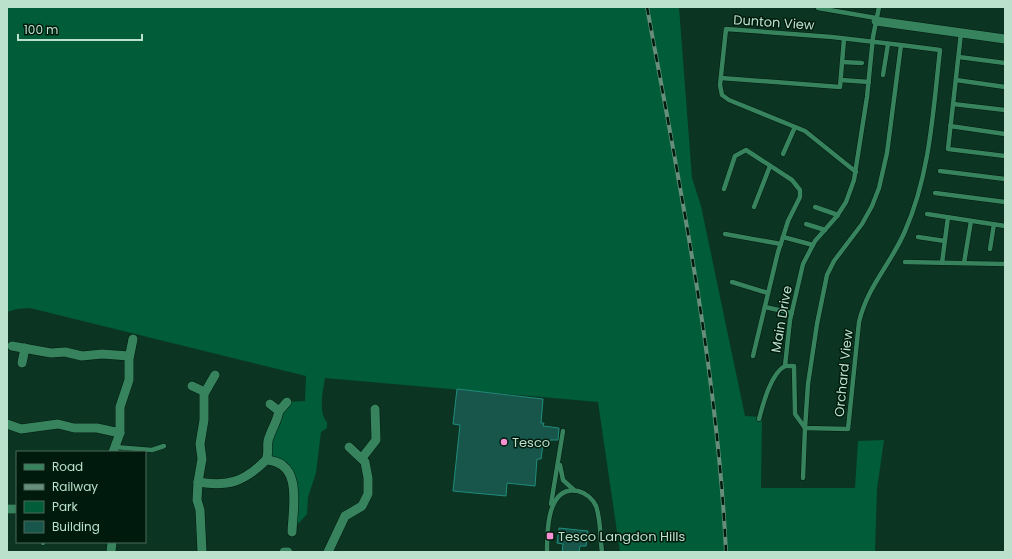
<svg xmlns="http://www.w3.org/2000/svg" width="1012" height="559" viewBox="0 0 1012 559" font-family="Poppins,sans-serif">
  <rect width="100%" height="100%" fill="#0b3522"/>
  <!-- green -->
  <path fill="#015c3a" d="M 7,7 L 679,7 L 692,178 L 701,206 L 745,416 L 762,417 L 761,488 L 855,488 L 858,441 L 884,440 L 877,489 L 875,552 L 620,552 L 598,402 L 325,378 C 323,390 318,413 327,422 L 327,428 L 321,432 L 316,473 L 308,497 L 307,514 L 298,524 L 293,508 L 290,474 L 266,460 L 267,451 L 287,402 L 305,401 L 306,376 L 30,308 L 17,309 L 7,312 Z"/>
  <!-- building -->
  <g fill="#18554b" stroke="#208c7c">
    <polygon points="457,389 543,399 541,423 544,423 543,426 559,428 558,440 550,440 550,445 543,444 541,459 537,459 535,486 507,483 506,496 453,491 460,425 453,424"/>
    <polygon points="559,528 588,531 586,546 580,546 579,552 562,552 563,544 557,543"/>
  </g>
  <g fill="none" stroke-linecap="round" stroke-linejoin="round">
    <defs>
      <g id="service">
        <polyline points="818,8 876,18"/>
        <polyline points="961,33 948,149 1005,156"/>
        <polyline points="959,57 1005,63"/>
        <polyline points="842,62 862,63"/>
        <polyline points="883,75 888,44"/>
        <polyline points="721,78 840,87 844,39"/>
        <polyline points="841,80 869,82"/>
        <polyline points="956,80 1005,87"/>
        <polyline points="953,104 1005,110"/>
        <polyline points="950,126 1005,134"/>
        <polyline points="783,154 795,127"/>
        <polyline points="940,171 1005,179"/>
        <path d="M 856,172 L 805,131 L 729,100 L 722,95 L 720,85 L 726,29 L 832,37 L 901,45 L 887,153 L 879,188 L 872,206 L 862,224 L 834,261 L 827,275 L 817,324 L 808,384 L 805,428 L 848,429 L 859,322 C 868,285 891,264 905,231 C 930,174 933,112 940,50 L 901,45"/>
        <polyline points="724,189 735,156 746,150 792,180 800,190 800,197 788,221 783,237 813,245"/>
        <polyline points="935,193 1005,202"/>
        <polyline points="754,207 770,166"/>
        <polyline points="815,207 838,215"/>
        <polyline points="927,214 1005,226"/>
        <polyline points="806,224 825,230"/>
        <polyline points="725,234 781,244"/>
        <polyline points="918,237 945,241"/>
        <polyline points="990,249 994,224"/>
        <polyline points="905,262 1005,264"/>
        <polyline points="942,263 948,217"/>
        <polyline points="964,263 971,221"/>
        <polyline points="732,282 768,293"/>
        <polyline points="765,307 792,313"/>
        <polyline points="753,356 778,252 783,237"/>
        <polyline points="785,366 790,320 803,264 815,241 837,216 846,202 854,180 867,97 873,37 879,7"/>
        <polyline points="785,366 794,366 795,414 805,428 803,478"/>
        <path d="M 759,419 C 763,404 771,373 785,366"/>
        <polyline points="115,447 152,450 164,446"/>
        <polyline points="560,465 563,480 574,490"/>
        <polyline points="551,504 563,431"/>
        <polyline points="43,542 43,543"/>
        <path d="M 547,552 C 547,531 547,485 578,491 C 586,493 593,499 596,506 C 601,520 600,538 602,552"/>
      </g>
      <g id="minor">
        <polyline points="876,21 1005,39"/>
        <polyline points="12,346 51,353 65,352 82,356 102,354 129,356"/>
        <polyline points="22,363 25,348"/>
        <polyline points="192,386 205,392"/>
        <polyline points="279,411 287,402"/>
        <polyline points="7,424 21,429 58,424 74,428 97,428 120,433"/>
        <polyline points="113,452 120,433 120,407 129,380 129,359 133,339"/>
        <polyline points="362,458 376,440 375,409"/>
        <path d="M 266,460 C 269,454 267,447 268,441 C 271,430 277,422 279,411 L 270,404"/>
        <path d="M 198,482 C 228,487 244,482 266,460 C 303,462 293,506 292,532"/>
        <polyline points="7,509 17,509"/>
        <polyline points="111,552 112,542"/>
        <polyline points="202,552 200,510 197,500 198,482 202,459 200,444 204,420 204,394 215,375"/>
        <polyline points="284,552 288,552"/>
        <polyline points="328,552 345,516 362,506 368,494 368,478 365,462 349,447"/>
      </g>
    </defs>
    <!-- service casing -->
    <use href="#service" stroke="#031a0f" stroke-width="5.5"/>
    <!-- minor casing -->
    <use href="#minor" stroke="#031a0f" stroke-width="10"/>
    <!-- service -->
    <use href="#service" stroke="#36835e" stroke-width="4.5"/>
    <!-- minor -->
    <use href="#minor" stroke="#36835e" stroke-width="9"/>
    <defs>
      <path id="rail" d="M 647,7 C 680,187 717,368 726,552"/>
    </defs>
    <!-- rail casing -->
    <use href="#rail" stroke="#668e7a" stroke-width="4"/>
    <!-- rail -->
    <use href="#rail" stroke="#001b0d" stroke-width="2.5" stroke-dasharray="8" stroke-linecap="butt"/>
  </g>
  <!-- markers -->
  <g fill="#f491d4" stroke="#001b0d" stroke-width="1.5">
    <circle cx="504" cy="442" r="4"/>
    <rect x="546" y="532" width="8" height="8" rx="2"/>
  </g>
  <g text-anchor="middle" stroke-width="3" stroke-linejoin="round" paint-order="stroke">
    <!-- street labels -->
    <g font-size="13" fill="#bbe0cb" stroke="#001b0d">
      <text transform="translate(774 22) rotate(4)" y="5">Dunton View</text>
      <text transform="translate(781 319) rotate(-80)" y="5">Main Drive</text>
      <text transform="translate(843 373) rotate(-84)" y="5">Orchard View</text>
    </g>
    <!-- poi labels -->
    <g font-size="13" fill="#bbe0cb" stroke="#001b0d" text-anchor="start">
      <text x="512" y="447">Tesco</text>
      <text x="558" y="541">Tesco Langdon Hills</text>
    </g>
  </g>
  <!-- border -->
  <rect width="1012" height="559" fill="none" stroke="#bbe0cb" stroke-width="16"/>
  <!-- legend -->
  <rect x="16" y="451" width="130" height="92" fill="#001b0d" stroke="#4b6a59"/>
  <rect x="24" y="464" width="20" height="6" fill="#36835e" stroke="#4b6a59"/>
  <text x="52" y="471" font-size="12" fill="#bbe0cb">Road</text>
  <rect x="24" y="484" width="20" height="6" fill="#668e7a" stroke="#4b6a59"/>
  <text x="52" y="491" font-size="12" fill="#bbe0cb">Railway</text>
  <rect x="24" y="501" width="20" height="12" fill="#015c3a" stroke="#4b6a59"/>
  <text x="52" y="511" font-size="12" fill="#bbe0cb">Park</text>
  <rect x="24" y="521" width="20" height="12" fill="#18554b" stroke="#4b6a59"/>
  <text x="52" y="531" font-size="12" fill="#bbe0cb">Building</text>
  <!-- scale -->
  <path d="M18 34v6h124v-6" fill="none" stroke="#bbe0cb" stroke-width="2"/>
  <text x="24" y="34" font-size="12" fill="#bbe0cb" stroke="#001b0d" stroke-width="3" paint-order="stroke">100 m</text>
</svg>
